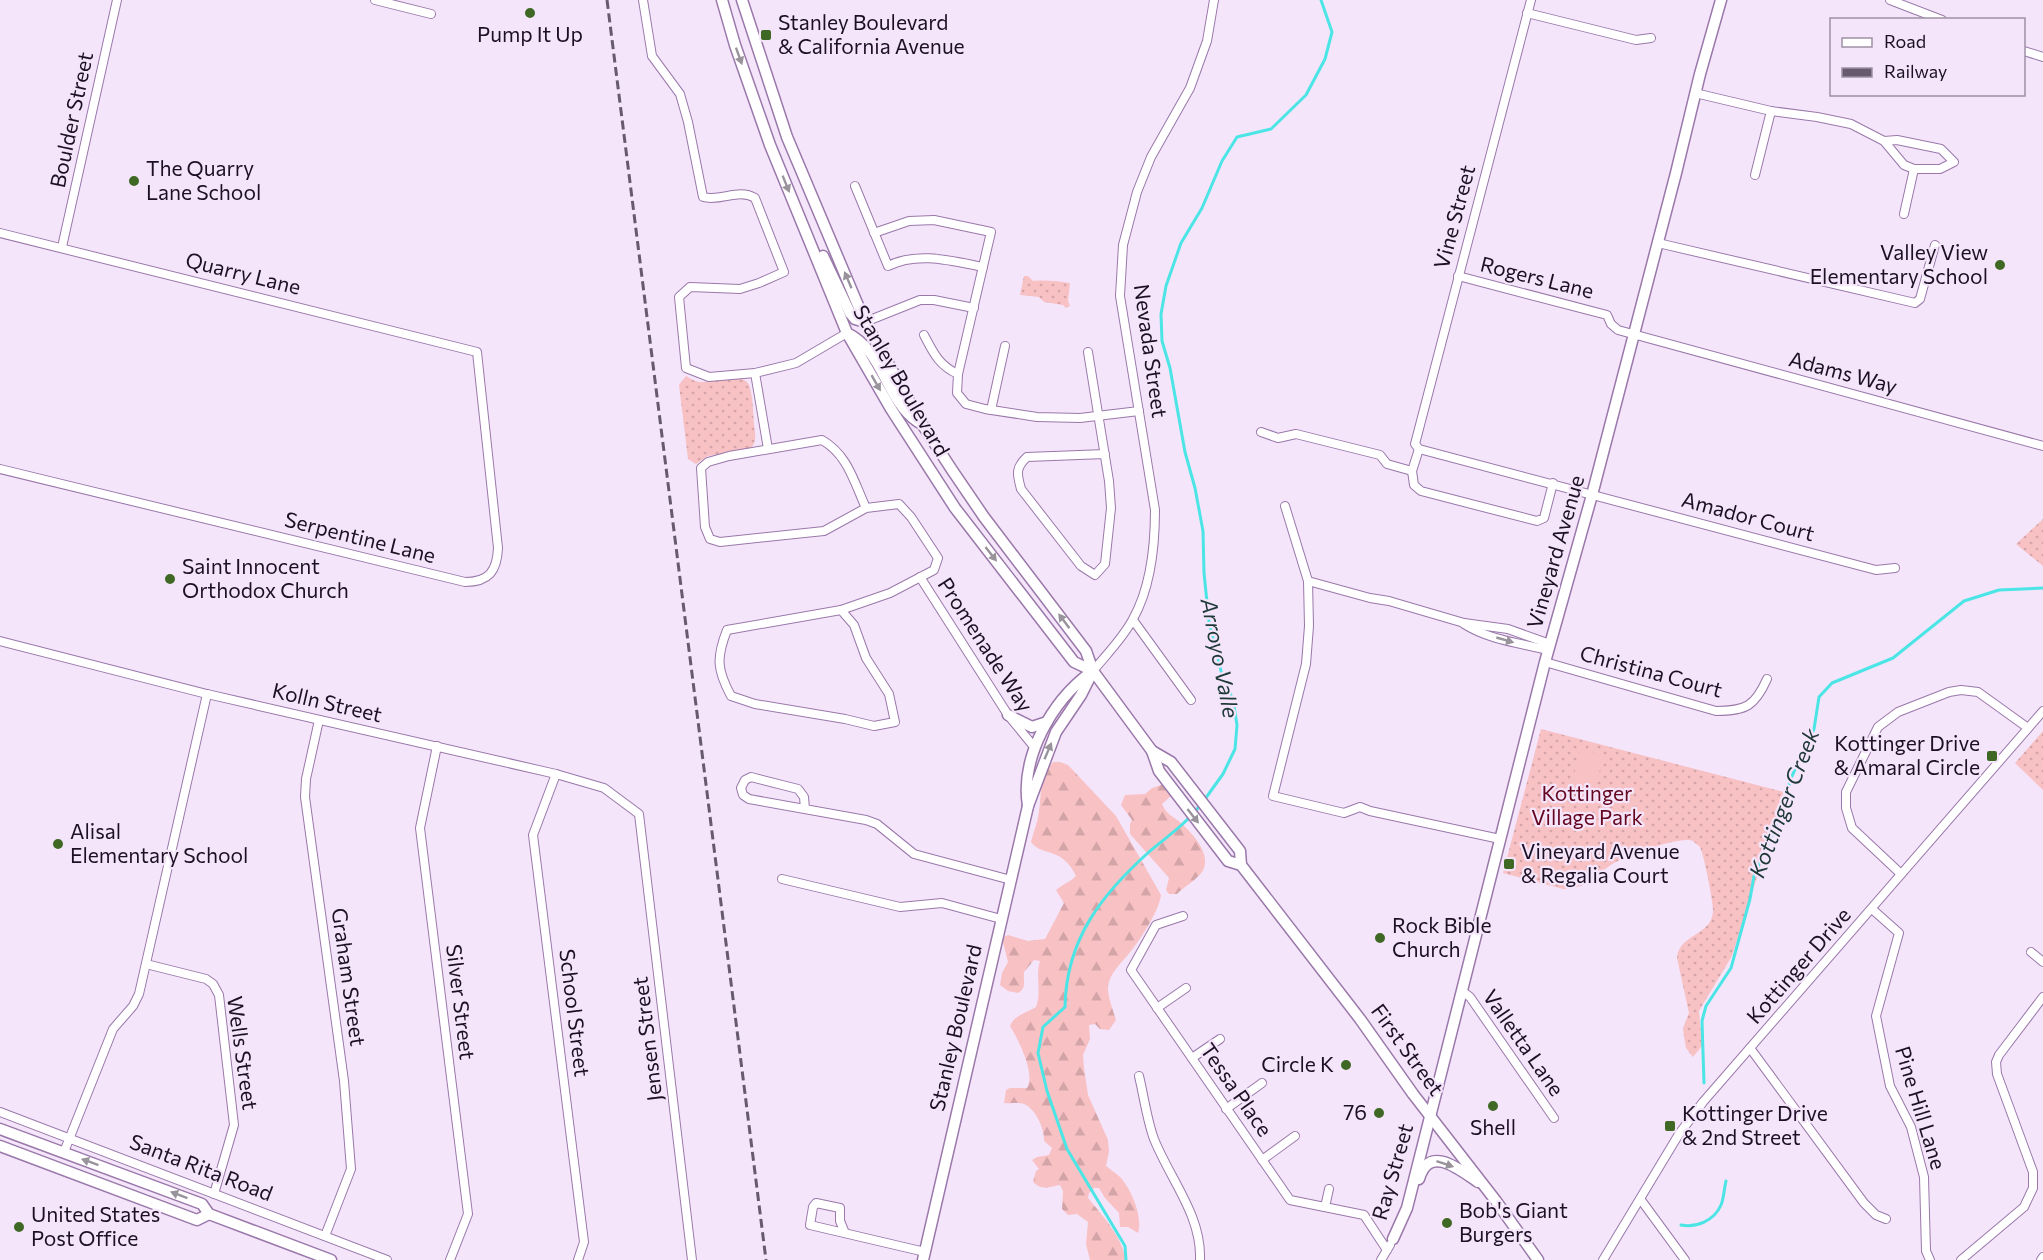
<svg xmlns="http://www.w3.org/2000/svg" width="2043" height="1260" viewBox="0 0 2043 1260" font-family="Commissioner,sans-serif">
  <defs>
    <pattern id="grass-dots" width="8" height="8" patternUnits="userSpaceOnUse" patternTransform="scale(1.5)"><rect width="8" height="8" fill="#f8c1c4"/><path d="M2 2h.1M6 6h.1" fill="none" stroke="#d4a5a8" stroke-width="1.8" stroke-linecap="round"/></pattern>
    <pattern id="forest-firs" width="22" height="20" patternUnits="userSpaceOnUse" patternTransform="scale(1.5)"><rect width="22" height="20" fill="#f8c1c4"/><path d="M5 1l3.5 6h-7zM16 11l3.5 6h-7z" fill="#d4a5a8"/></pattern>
  </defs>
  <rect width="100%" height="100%" fill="#f4e5fb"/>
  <!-- grass -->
  <g fill="url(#grass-dots)">
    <path d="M 1024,276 L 1028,276 L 1033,281 C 1045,280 1058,281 1070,283 L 1068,301 L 1070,306 L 1066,308 L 1063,305 L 1044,302 L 1039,297 L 1020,295 Z"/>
    <path d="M 686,376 C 691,379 694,381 699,382 C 712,383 743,371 749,385 C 753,396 753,412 754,424 C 755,433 758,443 749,450 L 708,456 L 696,464 L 688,459 L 679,385 Z"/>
    <polygon points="2043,519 2043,566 2016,544"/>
    <path d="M 1541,729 L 1784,792 L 1732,956 L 1699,1011 L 1702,1046 L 1693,1057 L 1686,1048 L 1684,1036 L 1683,1028 L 1689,1013 L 1677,958 C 1679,933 1713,936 1713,910 C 1713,901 1704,855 1700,847 C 1698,845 1695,843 1693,841 C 1681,835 1626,856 1614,863 C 1596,874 1585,890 1563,889 L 1503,873 Z"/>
    <polygon points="2043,731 2043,790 2015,763"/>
  </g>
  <!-- forest -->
  <g fill="url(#forest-firs)">
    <path d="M 1053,762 L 1060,762 L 1068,765 L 1116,816 L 1161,895 C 1159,912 1138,943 1127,956 C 1119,965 1108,976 1108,988 C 1108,998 1113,1010 1116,1020 L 1109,1030 L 1100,1029 L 1095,1024 L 1089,1025 L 1090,1039 L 1083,1055 L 1084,1068 L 1088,1095 L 1108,1140 L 1109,1152 L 1106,1166 C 1111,1170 1117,1174 1121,1178 C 1132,1191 1143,1217 1138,1233 L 1128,1227 L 1120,1227 L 1119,1213 L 1105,1198 L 1099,1188 L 1094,1188 L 1089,1193 L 1088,1198 C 1101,1214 1124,1239 1125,1260 L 1090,1260 L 1086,1244 L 1088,1222 L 1077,1214 L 1068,1215 L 1062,1209 L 1063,1191 L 1060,1185 C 1048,1187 1043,1191 1033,1182 L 1036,1171 L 1039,1169 L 1032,1160 L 1037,1157 L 1049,1155 L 1052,1148 L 1044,1141 C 1045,1129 1035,1108 1024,1104 C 1018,1102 1011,1104 1004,1103 L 1006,1090 L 1010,1088 L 1027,1088 C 1036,1074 1018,1039 1010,1026 C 1013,1016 1028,1012 1036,1007 C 1042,991 1035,977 1040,961 L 1034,960 L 1024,972 C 1023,981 1027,988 1018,993 L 1008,991 L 1000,985 L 1002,973 L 1008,962 L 1002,938 L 1008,935 L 1028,941 L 1045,939 L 1064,903 L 1056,890 C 1063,884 1070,882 1076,876 C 1062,846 1042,857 1031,842 C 1033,834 1036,826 1038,818 C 1042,798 1038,779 1053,762 Z"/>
    <path d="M 1164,784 L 1174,793 L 1162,804 C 1168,817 1173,815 1182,824 C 1193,834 1213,856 1202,872 C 1196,880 1184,887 1177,894 L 1169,894 L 1166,890 L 1169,878 L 1130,834 L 1130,824 L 1132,820 L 1121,805 L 1125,795 L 1145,794 L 1152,788 Z"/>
  </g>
  <!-- garden -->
  <polygon fill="#f8c1c4" points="1581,749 1604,755 1592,798 1569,792"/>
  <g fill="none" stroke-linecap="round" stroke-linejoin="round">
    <!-- stream -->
    <g stroke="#4be5e5" stroke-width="3">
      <polyline points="1205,799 1223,774 1235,749 1237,725 1233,700 1222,675 1209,622 1204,573 1203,531 1195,488 1185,452 1170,368 1162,341 1161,314 1166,286 1181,243 1202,208 1222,161 1237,137 1271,129 1306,95 1325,59 1332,32 1321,0"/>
      <polyline points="1704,1083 1702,1021 1706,1006 1731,968 1750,899 1754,876 1779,818 1791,778 1814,729 1819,697 1832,683 1893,658 1964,601 1999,590 2043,588"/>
      <path d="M 1681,1225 C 1696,1228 1714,1221 1721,1205 C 1724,1198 1724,1189 1726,1181"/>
      <path d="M 1126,1260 L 1125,1246 L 1067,1149 L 1047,1091 L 1038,1053 L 1043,1027 L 1065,1007 C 1066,939 1102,894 1150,851 C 1168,836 1187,823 1201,804"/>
    </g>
    <defs>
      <g id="street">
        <polyline points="375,0 431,14"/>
        <path d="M 643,0 L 652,56 L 680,94 L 688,122 L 703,197 C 721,202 738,188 755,198 L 784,272 L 759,283 L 740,289 L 690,287 L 679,297 L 686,368 L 709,377 L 755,373 L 796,363 L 847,333"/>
        <polyline points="1531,0 1415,444 1419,449 1876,570 1895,568"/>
        <polyline points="1890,0 1942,20"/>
        <polyline points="1527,13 1636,40 1651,38"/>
        <polyline points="2024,51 2043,57"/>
        <polyline points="1695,93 1771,111 1817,117 1851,124 1884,141 1904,165 1914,169 1940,169 1954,162 1941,149 1897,140 1884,141"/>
        <polyline points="1755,175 1771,111"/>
        <path d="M 855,186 L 888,266 C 918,251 952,261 983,267"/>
        <polyline points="1904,214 1914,169"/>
        <path d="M 0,233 L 477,352 L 498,548 C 497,571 489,582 465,582 L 0,469"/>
        <polyline points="874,233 909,221 934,220 991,232 958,374 957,393 966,404 985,409 1037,417 1080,418 1139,411"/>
        <polyline points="1658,243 1915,303 1920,299 1935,245"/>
        <polyline points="62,247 117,0"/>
        <polyline points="1458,276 1607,315 1611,324 1618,330 2043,446"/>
        <polyline points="865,322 920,300 934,300 974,308"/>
        <path d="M 924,335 C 933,352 939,366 958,374"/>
        <path d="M 1088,352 L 1109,481 L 1111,508 L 1105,564 L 1095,575 L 1081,566 L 1021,489 C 1017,474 1015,468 1027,457 L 1105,454"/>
        <polyline points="755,373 768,449"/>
        <polyline points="991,410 1005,346"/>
        <polyline points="1261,432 1278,438 1296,434 1380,455 1387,464 1412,471"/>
        <polyline points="1419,449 1412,471 1414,485 1421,491 1537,521 1544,518 1553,483"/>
        <polyline points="1285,506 1308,581 1309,626 1306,664 1273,796 1344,813 1360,807 1370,811 1500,839"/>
        <polyline points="920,577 1008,715 1035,748"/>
        <polyline points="1308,581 1370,598 1389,601 1464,623 1508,629 1550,644"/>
        <path d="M 841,610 L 890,593 L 934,570 L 938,558 L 911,517 L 899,504 L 866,508 L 824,531 L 720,542 L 710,539 L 705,527 L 701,468 L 708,462 L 729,456 L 822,440 C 848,455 854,482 866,508"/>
        <path d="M 841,610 L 854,625 L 866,658 L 889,694 L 895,722 L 874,726 L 845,719 L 755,704 L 731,696 C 717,670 716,658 727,630 Z"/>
        <polyline points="1133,620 1191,700"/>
        <path d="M 1464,624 C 1489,640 1520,643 1548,650"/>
        <polyline points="0,641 207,694 556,774 604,788 639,814 692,1260"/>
        <path d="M 1545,662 L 1716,711 C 1746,711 1755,706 1767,679"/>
        <path d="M 1093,671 C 1106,655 1123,638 1133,619 C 1151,587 1155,546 1155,510 L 1120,296 L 1123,245 L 1137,192 L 1151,157 L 1190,88 L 1207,41 L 1214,0"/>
        <polyline points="319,720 306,779 305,797 344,1081 351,1169 325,1236"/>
        <polyline points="437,746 420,828 468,1214 450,1260"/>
        <polyline points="556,774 533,835 584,1242 578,1260"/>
        <polyline points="805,809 804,797 798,789 751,777 745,780 741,788 743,795 749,799 866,820 877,824 914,854 1011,880"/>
        <polyline points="1901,874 1852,828 1846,808 1846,792 1878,727 1898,712 1949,692 1961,690 1978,692 2028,728"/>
        <polyline points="782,879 900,907 942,903 1001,919"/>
        <polyline points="1872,909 1899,933 1876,1016 1890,1086 1911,1127 1924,1177 1926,1251 1930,1260"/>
        <polyline points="1183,916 1156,925 1131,970 1290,1200 1364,1215 1387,1250"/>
        <polyline points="2031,952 2043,962"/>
        <polyline points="146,964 206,979 213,984 219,995 234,1125 214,1194"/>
        <polyline points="1462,991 1470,997 1554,1118"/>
        <polyline points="1157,1008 1186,988"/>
        <polyline points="1750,1048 1864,1203 1876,1215 1886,1219"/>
        <polyline points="1192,1058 1220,1039"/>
        <path d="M 1139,1076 C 1144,1097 1147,1120 1154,1139 C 1170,1179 1202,1216 1200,1260"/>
        <polyline points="1226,1109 1262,1083"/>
        <polyline points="0,1112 387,1260"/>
        <polyline points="64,1152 113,1029 133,1006 139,994 207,694"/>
        <polyline points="1262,1160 1295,1136"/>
        <polyline points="1641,1200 1685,1260"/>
        <polyline points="1325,1207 1329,1189"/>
        <polyline points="845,1233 840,1221 840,1208 816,1203 813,1207 810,1225 925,1252"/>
        <polyline points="1381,1260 1390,1245"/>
        <polyline points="1603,1260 1679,1134 1703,1102 2043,711"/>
        <polyline points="1961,1260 2024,1207 2033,1188 2033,1172 1997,1074 1996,1062 1999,1055 2043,997"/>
        <polyline points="2041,1260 2043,1257"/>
      </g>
      <g id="secondary">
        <polyline points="722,0 735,45 770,145 847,333 891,409 955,508 1074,662 1093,671"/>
        <polyline points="742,0 787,137 865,322 922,424 952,470 984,517 1086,651 1093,671 1152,751 1159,771 1228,861 1241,865"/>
        <polyline points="823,256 850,313 855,319 865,322"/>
        <path d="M 847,333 C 884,351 885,399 918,422"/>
        <polyline points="1008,715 1032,727 1047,722"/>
        <polyline points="1152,751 1171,762 1240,851 1241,865 1360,1019 1413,1094 1496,1201 1538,1260"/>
        <path d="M 1028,806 C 1020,757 1052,701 1090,673"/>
        <polyline points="0,1129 202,1204 209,1214 331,1260"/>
        <polyline points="0,1146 197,1220 209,1214"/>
        <path d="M 1419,1179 C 1429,1144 1459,1169 1478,1182"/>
        <polyline points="1393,1239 1407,1208 1545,662 1592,495 1676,173 1700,74 1721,0"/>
        <polyline points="923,1260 1028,806 1056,732 1081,695 1093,671"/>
      </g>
    </defs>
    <!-- street casing -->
    <use href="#street" stroke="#9a78aa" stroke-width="10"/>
    <!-- secondary casing -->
    <use href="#secondary" stroke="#9a78aa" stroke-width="13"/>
    <!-- street -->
    <use href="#street" stroke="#fff" stroke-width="8"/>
    <!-- secondary -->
    <use href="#secondary" stroke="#fff" stroke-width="10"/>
    <!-- rail -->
    <polyline stroke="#685a6e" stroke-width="3" stroke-dasharray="9 4.5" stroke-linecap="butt" points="607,0 766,1260"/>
  </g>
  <!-- one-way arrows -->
  <defs><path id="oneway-solid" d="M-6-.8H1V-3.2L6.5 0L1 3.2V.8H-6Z" transform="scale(1.5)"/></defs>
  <g fill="#99939c">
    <use href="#oneway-solid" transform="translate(739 56) rotate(70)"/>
    <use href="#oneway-solid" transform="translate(786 184) rotate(68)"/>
    <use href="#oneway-solid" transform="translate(848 280) rotate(-113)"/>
    <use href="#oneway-solid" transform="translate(876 383) rotate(60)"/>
    <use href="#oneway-solid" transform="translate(991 554) rotate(52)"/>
    <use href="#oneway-solid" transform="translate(1064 621) rotate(-127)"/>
    <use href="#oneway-solid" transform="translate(1505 640) rotate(16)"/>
    <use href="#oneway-solid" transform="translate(1048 751) rotate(-67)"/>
    <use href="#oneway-solid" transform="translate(1193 816) rotate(52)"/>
    <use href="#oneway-solid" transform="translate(90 1162) rotate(-160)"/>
    <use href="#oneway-solid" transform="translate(1445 1164) rotate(18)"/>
    <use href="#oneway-solid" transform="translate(179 1195) rotate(-159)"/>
  </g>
  <!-- markers -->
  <g fill="#3f6824" stroke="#f4e5fb" stroke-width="2">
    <circle cx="530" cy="13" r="6"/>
    <rect x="760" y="29" width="12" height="12" rx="3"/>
    <circle cx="134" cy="181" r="6"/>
    <circle cx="2000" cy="265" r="6"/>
    <circle cx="170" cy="579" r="6"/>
    <rect x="1986" y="750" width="12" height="12" rx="3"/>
    <circle cx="58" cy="844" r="6"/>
    <rect x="1503" y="858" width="12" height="12" rx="3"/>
    <circle cx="1380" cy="938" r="6"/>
    <circle cx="1346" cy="1065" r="6"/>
    <circle cx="1493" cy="1106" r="6"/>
    <circle cx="1379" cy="1113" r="6"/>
    <rect x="1664" y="1120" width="12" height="12" rx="3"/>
    <circle cx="1447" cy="1223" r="6"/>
    <circle cx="19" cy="1227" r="6"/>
  </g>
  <g text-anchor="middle" stroke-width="4.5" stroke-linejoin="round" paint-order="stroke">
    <!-- poi labels -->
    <g font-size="21" fill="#1d1023" stroke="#f4e5fb" text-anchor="start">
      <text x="778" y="30">Stanley Boulevard<tspan x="778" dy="24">&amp; California Avenue</tspan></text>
      <text x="530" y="42" text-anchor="middle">Pump It Up</text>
      <text x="146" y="176">The Quarry<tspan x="146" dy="24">Lane School</tspan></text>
      <text x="1988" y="260" text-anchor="end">Valley View<tspan x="1988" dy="24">Elementary School</tspan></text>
      <text x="182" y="574">Saint Innocent<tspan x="182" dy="24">Orthodox Church</tspan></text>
      <text x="1980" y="751" text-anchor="end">Kottinger Drive<tspan x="1980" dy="24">&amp; Amaral Circle</tspan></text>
      <text x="70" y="839">Alisal<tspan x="70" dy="24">Elementary School</tspan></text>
      <text x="1521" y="859">Vineyard Avenue<tspan x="1521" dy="24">&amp; Regalia Court</tspan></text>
      <text x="1392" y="933">Rock Bible<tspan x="1392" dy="24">Church</tspan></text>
      <text x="1334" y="1072" text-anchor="end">Circle K</text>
      <text x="1367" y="1120" text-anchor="end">76</text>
      <text x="1682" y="1121">Kottinger Drive<tspan x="1682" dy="24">&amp; 2nd Street</tspan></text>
      <text x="1493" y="1135" text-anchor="middle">Shell</text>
      <text x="1459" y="1218">Bob's Giant<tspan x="1459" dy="24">Burgers</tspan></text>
      <text x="31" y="1222">United States<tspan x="31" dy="24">Post Office</tspan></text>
    </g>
    <!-- street labels -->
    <g font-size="21" fill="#1d1023" stroke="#f4e5fb">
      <text transform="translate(72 120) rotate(-78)" y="7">Boulder Street</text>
      <text transform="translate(1455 217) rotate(-75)" y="7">Vine Street</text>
      <text transform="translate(243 274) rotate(14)" y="7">Quarry Lane</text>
      <text transform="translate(1537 278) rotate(14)" y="7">Rogers Lane</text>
      <text transform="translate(1150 351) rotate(82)" y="7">Nevada Street</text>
      <text transform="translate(1843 373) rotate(15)" y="7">Adams Way</text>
      <text transform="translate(901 381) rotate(60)" y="7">Stanley Boulevard</text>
      <text transform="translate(1748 517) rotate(15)" y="7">Amador Court</text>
      <text transform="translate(360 538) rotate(14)" y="7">Serpentine Lane</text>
      <text transform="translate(1556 552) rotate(-74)" y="7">Vineyard Avenue</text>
      <text transform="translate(985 645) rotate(57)" y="7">Promenade Way</text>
      <text transform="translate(1651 672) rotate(15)" y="7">Christina Court</text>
      <text transform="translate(327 703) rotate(13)" y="7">Kolln Street</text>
      <text transform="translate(1799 966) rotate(-49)" y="7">Kottinger Drive</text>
      <text transform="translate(348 977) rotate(82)" y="7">Graham Street</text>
      <text transform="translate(460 1002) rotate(83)" y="7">Silver Street</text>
      <text transform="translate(574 1013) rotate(83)" y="7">School Street</text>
      <text transform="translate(956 1028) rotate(-77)" y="7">Stanley Boulevard</text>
      <text transform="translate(648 1039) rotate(-97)" y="7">Jensen Street</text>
      <text transform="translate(1523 1043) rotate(55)" y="7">Valletta Lane</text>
      <text transform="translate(1407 1050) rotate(54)" y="7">First Street</text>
      <text transform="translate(242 1053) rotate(82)" y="7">Wells Street</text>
      <text transform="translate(1236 1090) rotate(55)" y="7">Tessa Place</text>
      <text transform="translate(1920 1108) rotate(73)" y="7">Pine Hill Lane</text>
      <text transform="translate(201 1168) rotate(21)" y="7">Santa Rita Road</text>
      <text transform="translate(1393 1172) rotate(-74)" y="7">Ray Street</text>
    </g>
    <!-- park labels -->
    <g font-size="21" fill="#64051e" stroke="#f4e5fb">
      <text x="1587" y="801">Kottinger<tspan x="1587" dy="24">Village Park</tspan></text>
    </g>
    <!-- water labels -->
    <g font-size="22" font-style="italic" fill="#1e3737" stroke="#f4e5fb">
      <text transform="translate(1220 658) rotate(79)" y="8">Arroyo Valle</text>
      <text transform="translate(1784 803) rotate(-69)" y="8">Kottinger Creek</text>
    </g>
  </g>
  <!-- legend -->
  <rect x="1830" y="18" width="195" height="78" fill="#f4e5fb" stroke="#9e90a5" stroke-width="1.5"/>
  <rect x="1842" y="38" width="30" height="9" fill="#ffffff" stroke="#9e90a5" stroke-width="1.5"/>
  <text x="1884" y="48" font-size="18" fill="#1d1023">Road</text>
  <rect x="1842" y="68" width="30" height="9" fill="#685a6e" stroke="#9e90a5" stroke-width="1.5"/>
  <text x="1884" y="78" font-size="18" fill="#1d1023">Railway</text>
</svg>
